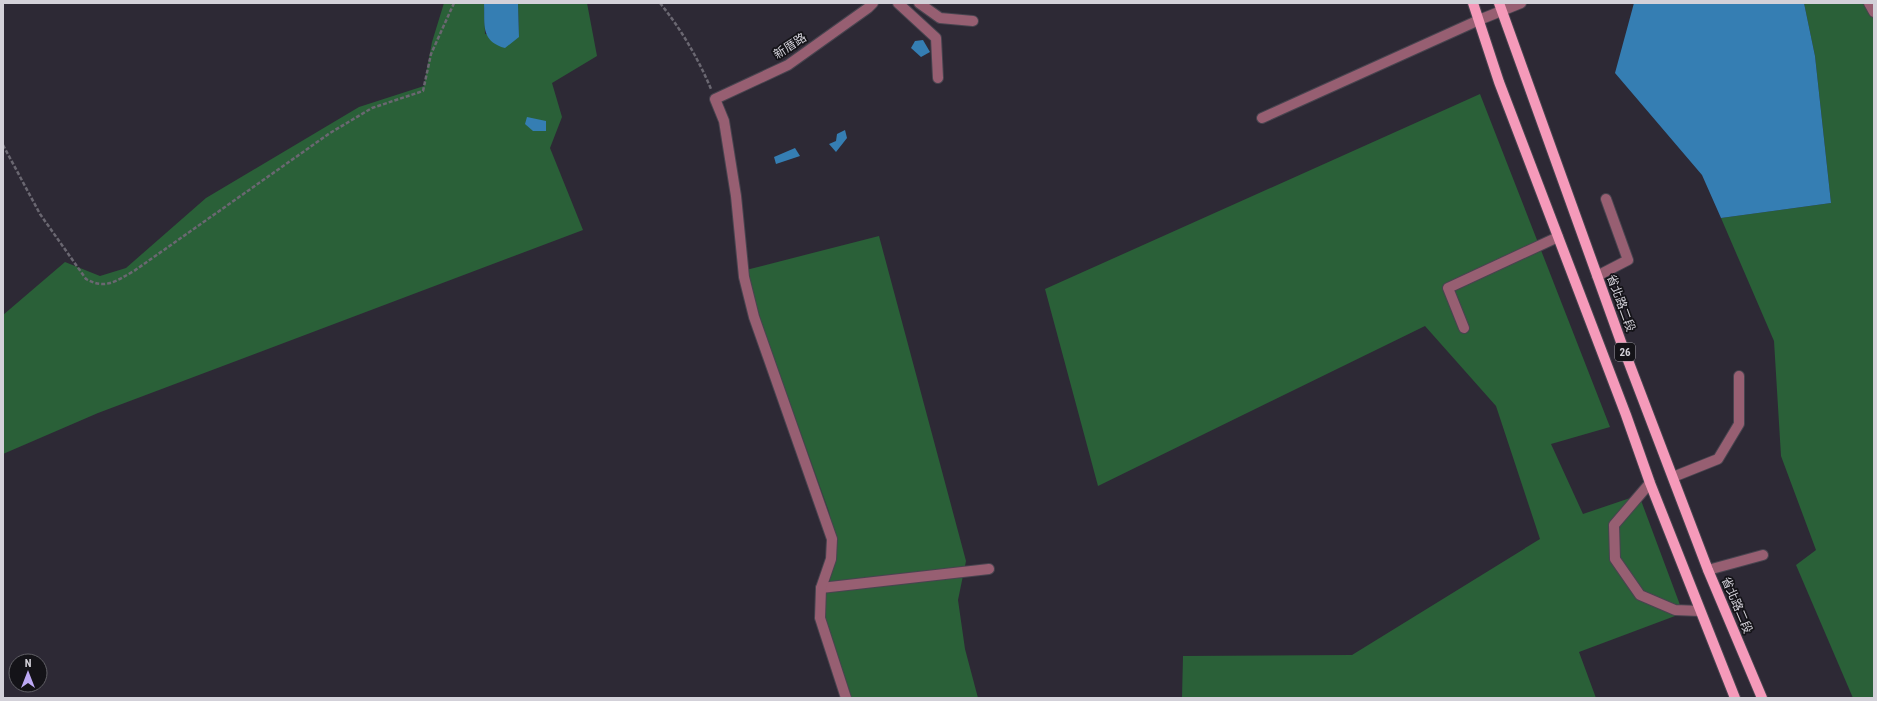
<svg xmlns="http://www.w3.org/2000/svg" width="1877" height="701" viewBox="0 0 1877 701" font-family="'Roboto Condensed','Noto Sans TC',sans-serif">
  <rect width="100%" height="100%" fill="#2d2935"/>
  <!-- green -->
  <g fill="#2a6038">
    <polygon points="444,3 484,3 485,34 519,37 518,3 587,3 597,56 552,83 562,117 550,148 583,230 98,413 3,454 3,315 65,262 100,276 126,268 206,198 359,107 424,86 432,42"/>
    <polygon points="1804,3 1874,3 1874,698 1853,698 1796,565 1816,550 1781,456 1774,341 1721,218 1831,203 1815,56"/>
    <polygon points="1480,94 1610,427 1551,444 1583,514 1639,495 1683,613 1579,652 1596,698 1182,698 1183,656 1352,655 1540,539 1496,406 1425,326 1098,486 1045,289"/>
    <polygon points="879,236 966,561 958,600 965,649 978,698 845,698 821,606 833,531 829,512 764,331 746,270"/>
  </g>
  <!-- water -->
  <g fill="#357eb3">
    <path d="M 484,3 L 518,3 L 519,37 L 505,48 C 480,41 485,24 484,3 Z"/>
    <polygon points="1634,3 1804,3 1815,56 1831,203 1721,218 1702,175 1615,73"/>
    <polygon points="923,40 930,52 921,57 911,48 915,41"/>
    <polygon points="527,117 546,121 546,131 533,131 525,124"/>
    <polygon points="845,130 847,138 836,152 829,144 836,141 837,134"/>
    <polygon points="795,148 800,156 776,164 774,157"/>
  </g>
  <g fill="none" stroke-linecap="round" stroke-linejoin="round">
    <defs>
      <g id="minor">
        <polyline points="898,3 936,38 938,78"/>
        <polyline points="919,3 940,18 973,21"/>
        <polyline points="1869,3 1874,12"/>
        <polyline points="1262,118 1479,20 1521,3"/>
        <polyline points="1597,276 1628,260 1606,199"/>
        <polyline points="1464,328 1448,288 1558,237"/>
        <polyline points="1673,477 1718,459 1739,424 1739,376"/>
        <polyline points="1650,483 1614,525 1615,559 1640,595 1675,610 1700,611"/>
        <polyline points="1708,570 1763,555"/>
        <polyline points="821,588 989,569"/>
        <polyline points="846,698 820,618 821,588 831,559 832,539 754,317 744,277 736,196 724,121 715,99 788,65 868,8 873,3"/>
      </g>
      <g id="major">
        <polyline points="1473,3 1499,82 1626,415 1650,483 1735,698"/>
        <polyline points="1499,3 1621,342 1708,570 1762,698"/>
      </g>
    </defs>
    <!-- minor casing -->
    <use href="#minor" stroke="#48444f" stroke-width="12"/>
    <!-- major casing -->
    <use href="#major" stroke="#48444f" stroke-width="12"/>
    <!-- path -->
    <g stroke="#6a6771" stroke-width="2.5" stroke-dasharray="4 2" stroke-linecap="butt">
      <path d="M 660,3 C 681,29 698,58 711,89"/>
      <path d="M 3,145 L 40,214 L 86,279 C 105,290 116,281 134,271 L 330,133 L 372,108 L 423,91 L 431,54 L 454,3"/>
    </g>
    <!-- minor -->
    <use href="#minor" stroke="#975f72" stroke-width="10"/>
    <!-- major -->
    <use href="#major" stroke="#f59aba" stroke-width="10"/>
  </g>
  <g text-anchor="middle" stroke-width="3.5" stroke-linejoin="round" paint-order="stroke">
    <!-- shield labels -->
    <rect fill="#141318" stroke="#9a989f" stroke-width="1" x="1615" y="343" width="20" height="18" rx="3"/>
    <g font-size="11" font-weight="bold" fill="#d3d1d9">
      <text x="1625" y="356">26</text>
    </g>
    <!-- street labels -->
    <g font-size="12" fill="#d3d1d9" stroke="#141318">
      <text transform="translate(790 46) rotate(-33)" y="4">新厝路</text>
      <text transform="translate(1621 303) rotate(70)" y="4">省北路二段</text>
      <text transform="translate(1737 605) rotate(67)" y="4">省北路二段</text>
    </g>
  </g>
  <!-- border -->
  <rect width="1877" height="701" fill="none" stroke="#d3d1d9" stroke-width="8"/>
  <!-- north arrow -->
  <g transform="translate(28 673)"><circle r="19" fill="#141318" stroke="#605f65"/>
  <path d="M0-3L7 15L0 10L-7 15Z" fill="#bda9f5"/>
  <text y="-6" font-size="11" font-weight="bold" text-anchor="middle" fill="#d3d1d9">N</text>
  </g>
</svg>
